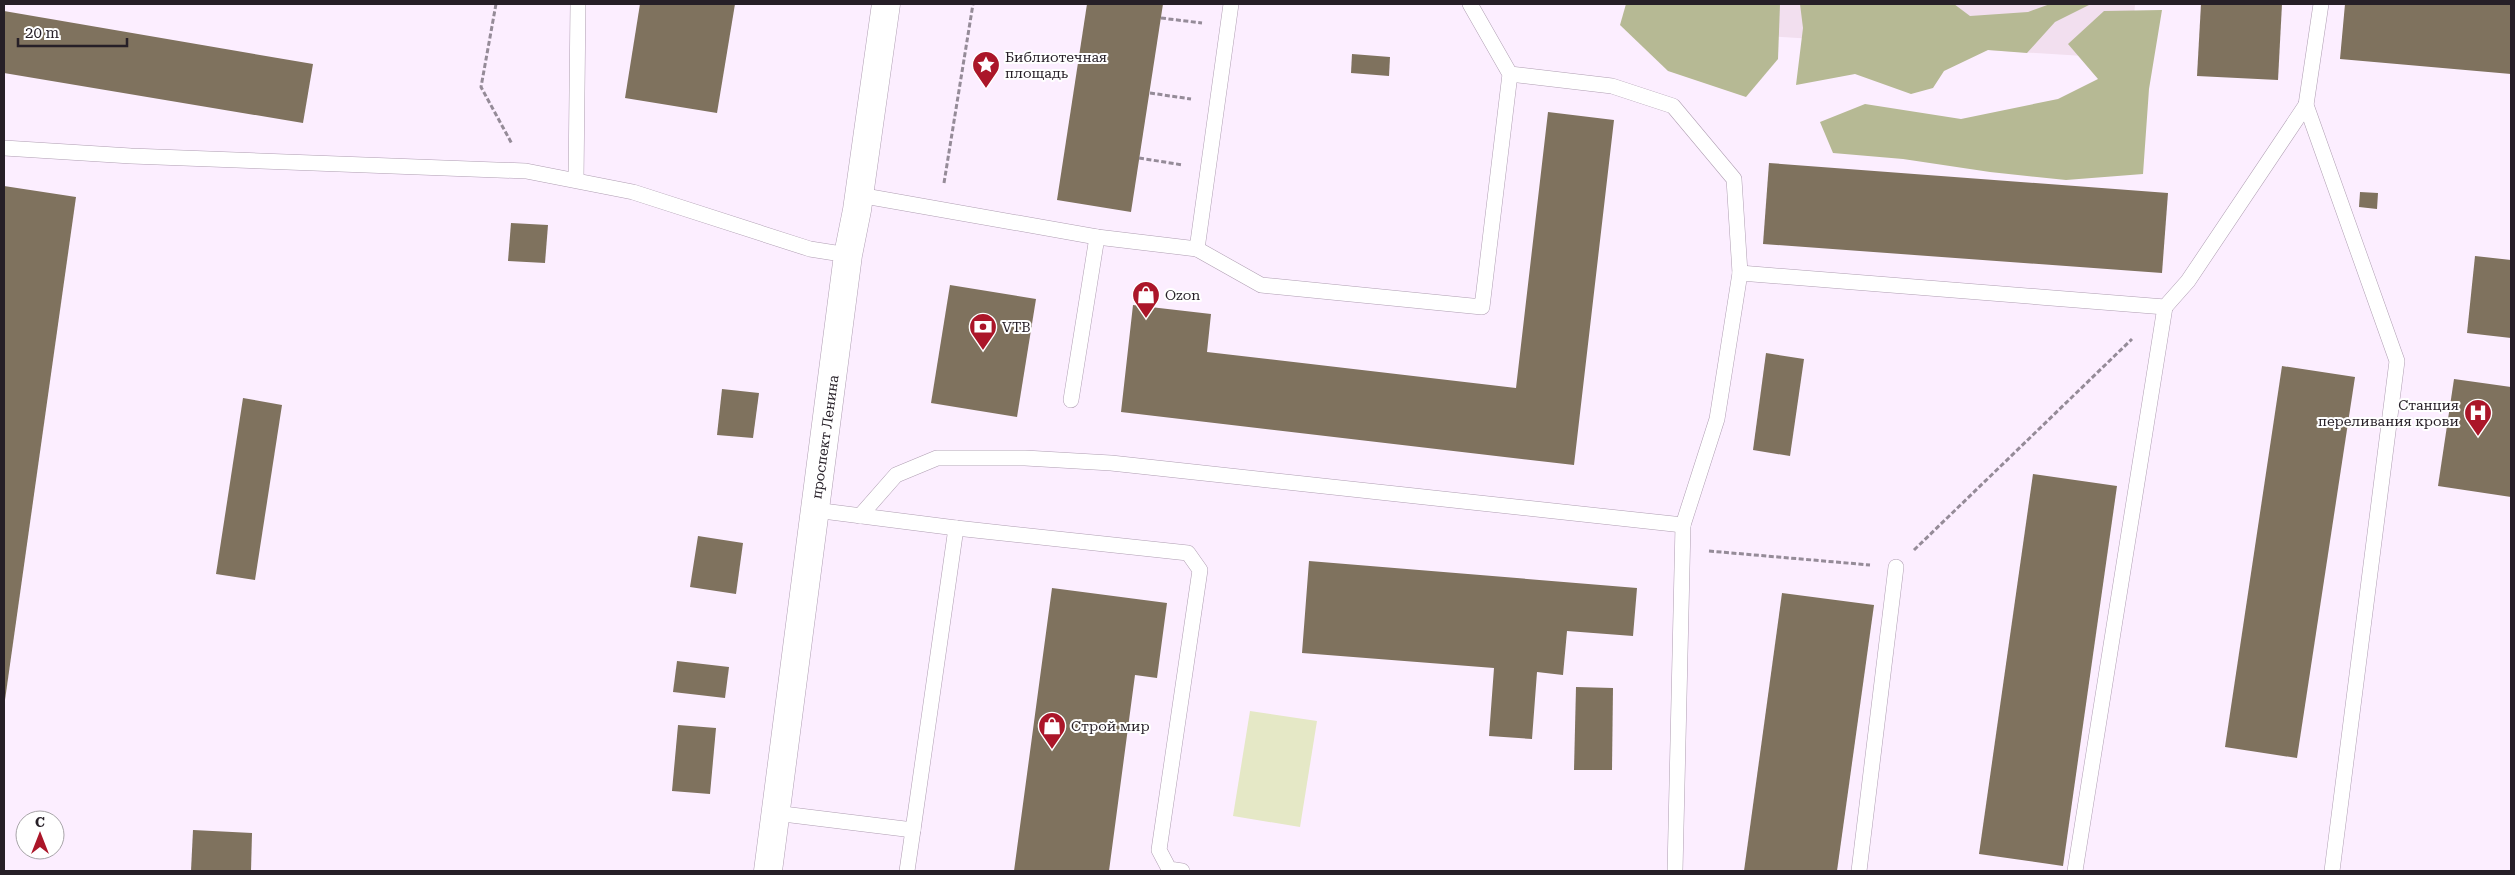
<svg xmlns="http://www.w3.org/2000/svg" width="2515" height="875" viewBox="0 0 2515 875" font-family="'Roboto Serif',serif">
  <rect width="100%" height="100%" fill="#fceeff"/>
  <!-- education -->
  <polygon fill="#f2dfef" points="1736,4 2135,4 2131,59 1734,34"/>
  <!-- green -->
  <polygon fill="#e5e8c6" points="1250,711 1317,721 1300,827 1233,816"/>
  <!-- forest -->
  <g fill="#b6b994">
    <polygon points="1626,4 1780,4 1778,59 1746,97 1668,71 1620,25"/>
    <polygon points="1800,4 1954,4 1970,16 2028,12 2050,4 2091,4 2055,22 2027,53 1988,50 1944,71 1933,88 1911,94 1855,74 1796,85 1803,28"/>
    <polygon points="2162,10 2149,89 2143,174 2066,180 1990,172 1903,159 1833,153 1820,122 1865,104 1961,119 2058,99 2098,79 2068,44 2104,11"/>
  </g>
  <!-- building -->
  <g fill="#7f725e">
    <polygon points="640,4 735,4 717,113 625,98"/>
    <polygon points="1087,4 1163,4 1131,212 1057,200"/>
    <polygon points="2201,4 2282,4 2278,80 2197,76"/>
    <polygon points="2345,4 2511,5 2511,74 2340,59"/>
    <polygon points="4,11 313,64 303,123 4,73"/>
    <polygon points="1352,54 1390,57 1389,76 1351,73"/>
    <polygon points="1548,112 1614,120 1574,465 1121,412 1133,305 1211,314 1207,352 1516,388"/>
    <polygon points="1769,163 2168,193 2162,273 1763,244"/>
    <polygon points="4,186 76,197 5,700 4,700"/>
    <polygon points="2360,192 2378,193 2377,209 2359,207"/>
    <polygon points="511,223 548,225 545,263 508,261"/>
    <polygon points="2475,256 2511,260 2511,338 2467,333"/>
    <polygon points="950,285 1036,299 1017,417 931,403"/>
    <polygon points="1766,353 1804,359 1790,456 1753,450"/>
    <polygon points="2282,366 2355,377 2297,758 2225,747"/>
    <polygon points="2454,379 2511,387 2511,497 2438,486"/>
    <polygon points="722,389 759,393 753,438 717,435"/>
    <polygon points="243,398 282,405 255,580 216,574"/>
    <polygon points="2033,474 2117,486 2063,866 1979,854"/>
    <polygon points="698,536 743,543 736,594 690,587"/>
    <polygon points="1309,561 1637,588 1633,636 1567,631 1563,675 1537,672 1532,739 1489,736 1494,668 1302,653"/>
    <polygon points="1052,588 1167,603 1157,678 1135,675 1109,871 1014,871"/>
    <polygon points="1782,593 1874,605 1837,871 1744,871"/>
    <polygon points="677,661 729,667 725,698 673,692"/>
    <polygon points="1576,687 1613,688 1612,770 1574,770"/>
    <polygon points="678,725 716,728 710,794 672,791"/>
    <polygon points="193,830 252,833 251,871 191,871"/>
  </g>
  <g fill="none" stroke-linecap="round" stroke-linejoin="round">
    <defs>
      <g id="lane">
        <polyline points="2321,4 2306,105 2397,361 2332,871"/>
        <polyline points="1510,74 1612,86 1673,106 1734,179 1740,273"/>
        <polyline points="4,148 131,156 526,171 633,192 810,249 848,255"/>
        <polyline points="576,180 578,4"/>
        <polyline points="859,195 1097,237 1197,249 1231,4"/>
        <polyline points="1197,249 1261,285 1482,307 1510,74 1470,4"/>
        <polyline points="1071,400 1097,237"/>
        <polyline points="815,510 956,528 1188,553 1200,570 1159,850 1169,869 1182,871"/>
        <polyline points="860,516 896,475 937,458 1025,458 1111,463 1683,525 1717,419 1740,273 2165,307 2188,281 2306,105"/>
        <polyline points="775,813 913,830 956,528"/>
        <polyline points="907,871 913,830"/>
        <polyline points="1675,871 1683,525"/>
        <polyline points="1859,871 1896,567"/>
        <polyline points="2075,871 2165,307"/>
      </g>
      <polyline id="secondary" points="768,871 848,255 857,210 886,4"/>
    </defs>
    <!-- lane casing -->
    <use href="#lane" stroke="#af9eb2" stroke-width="16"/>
    <!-- secondary casing -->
    <use href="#secondary" stroke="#af9eb2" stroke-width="29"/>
    <!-- path -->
    <g stroke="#958b98" stroke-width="3" stroke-dasharray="5 2.5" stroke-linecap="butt">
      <polyline points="496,4 481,87 512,144"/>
      <polyline points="1161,18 1202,23"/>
      <polyline points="1150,93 1191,99"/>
      <polyline points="1139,158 1183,165"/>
      <polyline points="944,183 973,4"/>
      <polyline points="1914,550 2132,339"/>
      <polyline points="1709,551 1870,565"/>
    </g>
    <!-- lane -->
    <use href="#lane" stroke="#fff" stroke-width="15"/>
    <!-- secondary -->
    <use href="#secondary" stroke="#fff" stroke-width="28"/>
  </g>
  <!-- icons -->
  <defs>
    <symbol id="sight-pin" viewBox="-11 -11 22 30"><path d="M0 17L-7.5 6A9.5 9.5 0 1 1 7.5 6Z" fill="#ab1629" stroke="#fff"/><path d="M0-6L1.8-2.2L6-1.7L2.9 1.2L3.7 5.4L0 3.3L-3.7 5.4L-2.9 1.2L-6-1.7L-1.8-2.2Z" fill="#fff"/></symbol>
    <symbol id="shop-pin" viewBox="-11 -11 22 30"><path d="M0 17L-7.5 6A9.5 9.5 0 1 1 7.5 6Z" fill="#ab1629" stroke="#fff"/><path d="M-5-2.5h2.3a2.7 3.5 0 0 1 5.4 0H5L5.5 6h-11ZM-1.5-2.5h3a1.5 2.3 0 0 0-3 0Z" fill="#fff"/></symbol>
    <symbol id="bank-pin" viewBox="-11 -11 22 30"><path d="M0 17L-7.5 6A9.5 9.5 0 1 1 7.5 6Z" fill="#ab1629" stroke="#fff"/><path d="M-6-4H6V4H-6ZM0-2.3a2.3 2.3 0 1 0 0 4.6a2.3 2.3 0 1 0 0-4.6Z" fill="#fff"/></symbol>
    <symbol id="hospital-pin" viewBox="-11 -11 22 30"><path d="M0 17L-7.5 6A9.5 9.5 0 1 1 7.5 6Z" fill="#ab1629" stroke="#fff"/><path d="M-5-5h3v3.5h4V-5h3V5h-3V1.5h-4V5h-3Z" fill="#fff"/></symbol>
  </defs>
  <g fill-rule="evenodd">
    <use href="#sight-pin" x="970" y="49" width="32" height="43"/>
    <use href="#shop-pin" x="1130" y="279" width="32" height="43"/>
    <use href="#bank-pin" x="967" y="311" width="32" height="43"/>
    <use href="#hospital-pin" x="2462" y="397" width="32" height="43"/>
    <use href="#shop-pin" x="1036" y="710" width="32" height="43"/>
  </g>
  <g text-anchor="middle" stroke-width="4" stroke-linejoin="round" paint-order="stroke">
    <!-- poi labels -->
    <g font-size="14" fill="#261f27" stroke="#fff" text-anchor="start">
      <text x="1005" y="62">Библиотечная<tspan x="1005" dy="16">площадь</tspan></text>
      <text x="1165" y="300">Ozon</text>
      <text x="1002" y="332">VTB</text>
      <text x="2459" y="410" text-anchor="end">Станция<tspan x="2459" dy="16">переливания крови</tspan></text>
      <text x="1071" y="731">Строй мир</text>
    </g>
    <!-- street labels -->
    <g font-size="14" fill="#261f27" stroke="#fff">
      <text transform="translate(825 437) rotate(-82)" y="5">проспект Ленина</text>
    </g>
  </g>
  <!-- border -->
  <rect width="2515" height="875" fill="none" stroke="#261f27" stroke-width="10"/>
  <!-- north arrow -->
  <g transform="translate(40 835)"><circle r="24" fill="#ffffff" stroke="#a8a5a9"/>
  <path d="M0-4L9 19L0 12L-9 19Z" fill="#ab1629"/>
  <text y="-8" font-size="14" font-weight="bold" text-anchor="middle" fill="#261f27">С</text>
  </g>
  <!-- scale -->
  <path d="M18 38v8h109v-8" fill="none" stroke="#261f27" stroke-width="2.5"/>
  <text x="25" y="38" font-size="15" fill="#261f27" stroke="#ffffff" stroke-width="4" paint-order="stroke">20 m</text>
</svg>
